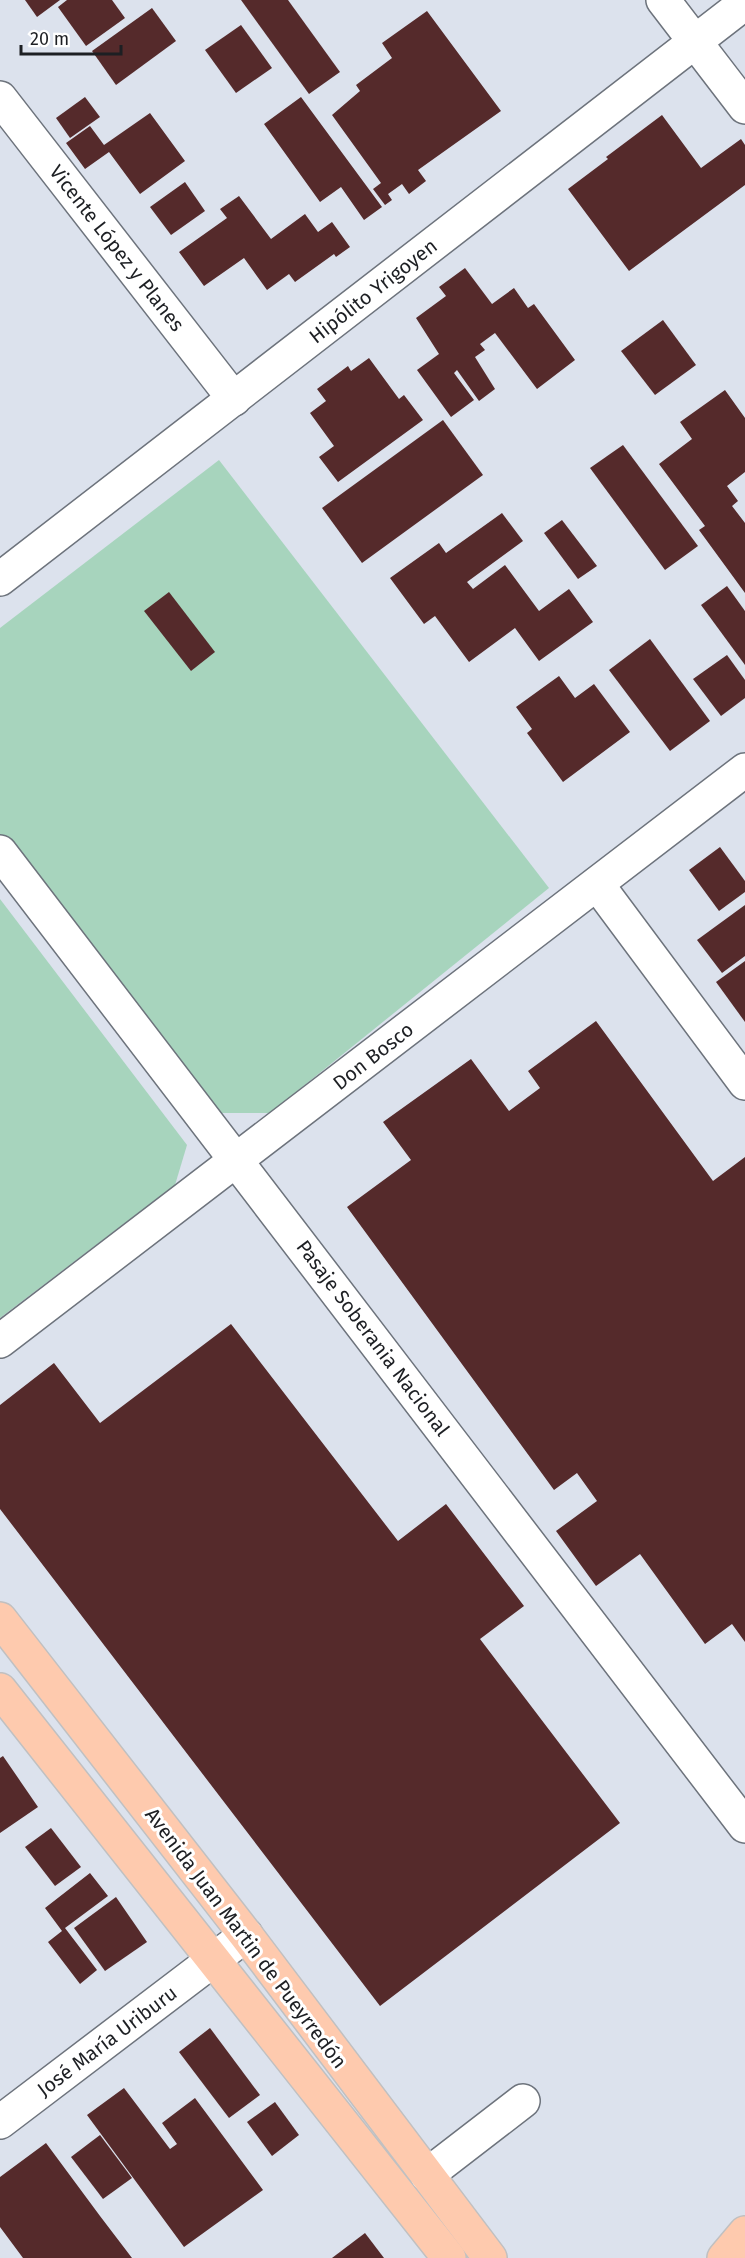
<svg xmlns="http://www.w3.org/2000/svg" width="745" height="2258" viewBox="0 0 745 2258" font-family="'Fira Sans',sans-serif">
  <rect width="100%" height="100%" fill="#dce2ed"/>
  <!-- green -->
  <g fill="#a7d4bd">
    <polygon points="219,460 549,888 270,1113 217,1113 0,835 0,628"/>
    <polygon points="0,899 187,1145 175,1185 0,1318"/>
  </g>
  <!-- building -->
  <g fill="#552a2b">
    <polygon points="25,0 60,0 37,17"/>
    <polygon points="67,0 112,0 125,18 86,46 58,7"/>
    <polygon points="241,0 288,0 340,72 309,94"/>
    <polygon points="152,8 176,41 116,85 92,51"/>
    <polygon points="427,11 501,111 418,170 426,181 409,194 402,184 388,194 392,200 385,205 373,189 381,183 332,115 360,91 356,85 392,58 382,43"/>
    <polygon points="241,25 272,68 236,93 205,50"/>
    <polygon points="85,97 100,117 70,138 56,118"/>
    <polygon points="301,97 382,207 364,220 341,187 320,202 264,124"/>
    <polygon points="150,113 185,161 140,194 109,152 85,169 66,143 90,126 104,145"/>
    <polygon points="662,115 701,168 741,139 745,145 745,185 629,271 568,189 608,159 606,157"/>
    <polygon points="185,182 205,211 171,235 150,207"/>
    <polygon points="239,196 271,239 305,214 318,232 332,222 350,247 336,257 334,254 295,282 289,274 267,290 244,258 204,286 179,252 227,218 220,209"/>
    <polygon points="465,268 492,304 514,288 528,308 534,304 575,360 537,389 495,333 480,344 485,350 475,357 495,389 479,401 457,370 454,373 474,400 451,417 417,370 439,354 416,318 446,296 439,287"/>
    <polygon points="663,320 696,365 655,395 621,351"/>
    <polygon points="369,358 399,399 404,395 423,420 338,482 319,457 334,446 310,413 326,401 317,389 348,366 351,371"/>
    <polygon points="725,390 745,418 745,472 727,486 738,501 732,506 745,523 745,593 699,530 705,526 659,464 692,439 680,422"/>
    <polygon points="443,420 483,475 362,563 322,508"/>
    <polygon points="623,445 698,546 665,570 590,468"/>
    <polygon points="502,513 523,541 467,582 473,589 505,565 539,611 569,589 593,622 539,661 515,628 469,662 435,616 424,624 390,578 439,543 446,553"/>
    <polygon points="562,520 597,566 578,579 544,533"/>
    <polygon points="727,586 745,611 745,665 701,605"/>
    <polygon points="169,592 215,652 191,671 144,611"/>
    <polygon points="650,639 710,721 670,751 609,670"/>
    <polygon points="727,655 745,680 745,698 721,716 693,679"/>
    <polygon points="559,676 575,698 594,684 630,732 563,782 527,733 532,729 516,707"/>
    <polygon points="720,847 745,881 745,892 719,911 689,870"/>
    <polygon points="745,905 745,956 722,973 697,940"/>
    <polygon points="745,961 745,1022 716,982"/>
    <polygon points="596,1021 713,1181 745,1157 745,1642 732,1624 705,1644 640,1554 596,1586 556,1531 597,1501 577,1473 554,1490 347,1207 411,1160 383,1122 471,1059 509,1111 540,1088 528,1071"/>
    <polygon points="231,1324 398,1541 446,1504 524,1606 480,1639 620,1823 380,2006 0,1509 0,1405 54,1363 100,1423"/>
    <polygon points="3,1756 38,1807 0,1833 0,1758"/>
    <polygon points="51,1828 81,1867 55,1886 25,1847"/>
    <polygon points="90,1873 108,1896 65,1928 97,1970 80,1984 48,1942 62,1931 45,1908"/>
    <polygon points="116,1897 147,1942 105,1971 74,1928"/>
    <polygon points="210,2028 260,2095 229,2118 179,2052"/>
    <polygon points="124,2088 170,2149 177,2144 162,2123 195,2098 263,2190 184,2247 87,2115"/>
    <polygon points="275,2102 299,2135 272,2156 247,2122"/>
    <polygon points="100,2135 132,2178 103,2199 71,2157"/>
    <polygon points="46,2143 100,2216 132,2258 23,2258 0,2227 0,2177"/>
    <polygon points="365,2233 384,2258 332,2258"/>
  </g>
  <g fill="none" stroke-linecap="round" stroke-linejoin="round">
    <defs>
      <g id="minor">
        <polyline points="663,0 745,107"/>
        <polyline points="0,98 234,399"/>
        <polyline points="0,579 745,3"/>
        <polyline points="0,852 745,1826"/>
        <polyline points="597,884 745,1083"/>
        <polyline points="0,1341 745,770"/>
        <polyline points="0,2122 246,1935"/>
        <polyline points="427,2175 523,2101"/>
      </g>
      <g id="major">
        <polyline points="0,1619 246,1935 490,2258"/>
        <polyline points="0,1690 449,2258"/>
        <polyline points="724,2258 745,2233"/>
      </g>
    </defs>
    <!-- minor casing -->
    <use href="#minor" stroke="#6d737c" stroke-width="36"/>
    <!-- major casing -->
    <use href="#major" stroke="#c0c0c1" stroke-width="36"/>
    <!-- minor -->
    <use href="#minor" stroke="#fff" stroke-width="33"/>
    <!-- major -->
    <use href="#major" stroke="#fecaae" stroke-width="33"/>
  </g>
  <g text-anchor="middle" stroke-width="6" stroke-linejoin="round" paint-order="stroke">
    <!-- street labels -->
    <g font-size="20" fill="#1d1f23" stroke="#fff">
      <text transform="translate(117 248) rotate(52)" y="7">Vicente López y Planes</text>
      <text transform="translate(373 291) rotate(-38)" y="7">Hipólito Yrigoyen</text>
      <text transform="translate(373 1056) rotate(-38)" y="7">Don Bosco</text>
      <text transform="translate(373 1338) rotate(53)" y="7">Pasaje Soberania Nacional</text>
      <text transform="translate(246 1938) rotate(53)" y="7">Avenida Juan Martin de Pueyrredón</text>
      <text transform="translate(107 2041) rotate(-37)" y="7">José María Uriburu</text>
    </g>
  </g>
  <!-- scale -->
  <path d="M21 45v9h100v-9" fill="none" stroke="#1d1f23" stroke-width="3"/>
  <text x="30" y="45" font-size="18" fill="#1d1f23" stroke="#ffffff" stroke-width="4.5" paint-order="stroke">20 m</text>
</svg>
